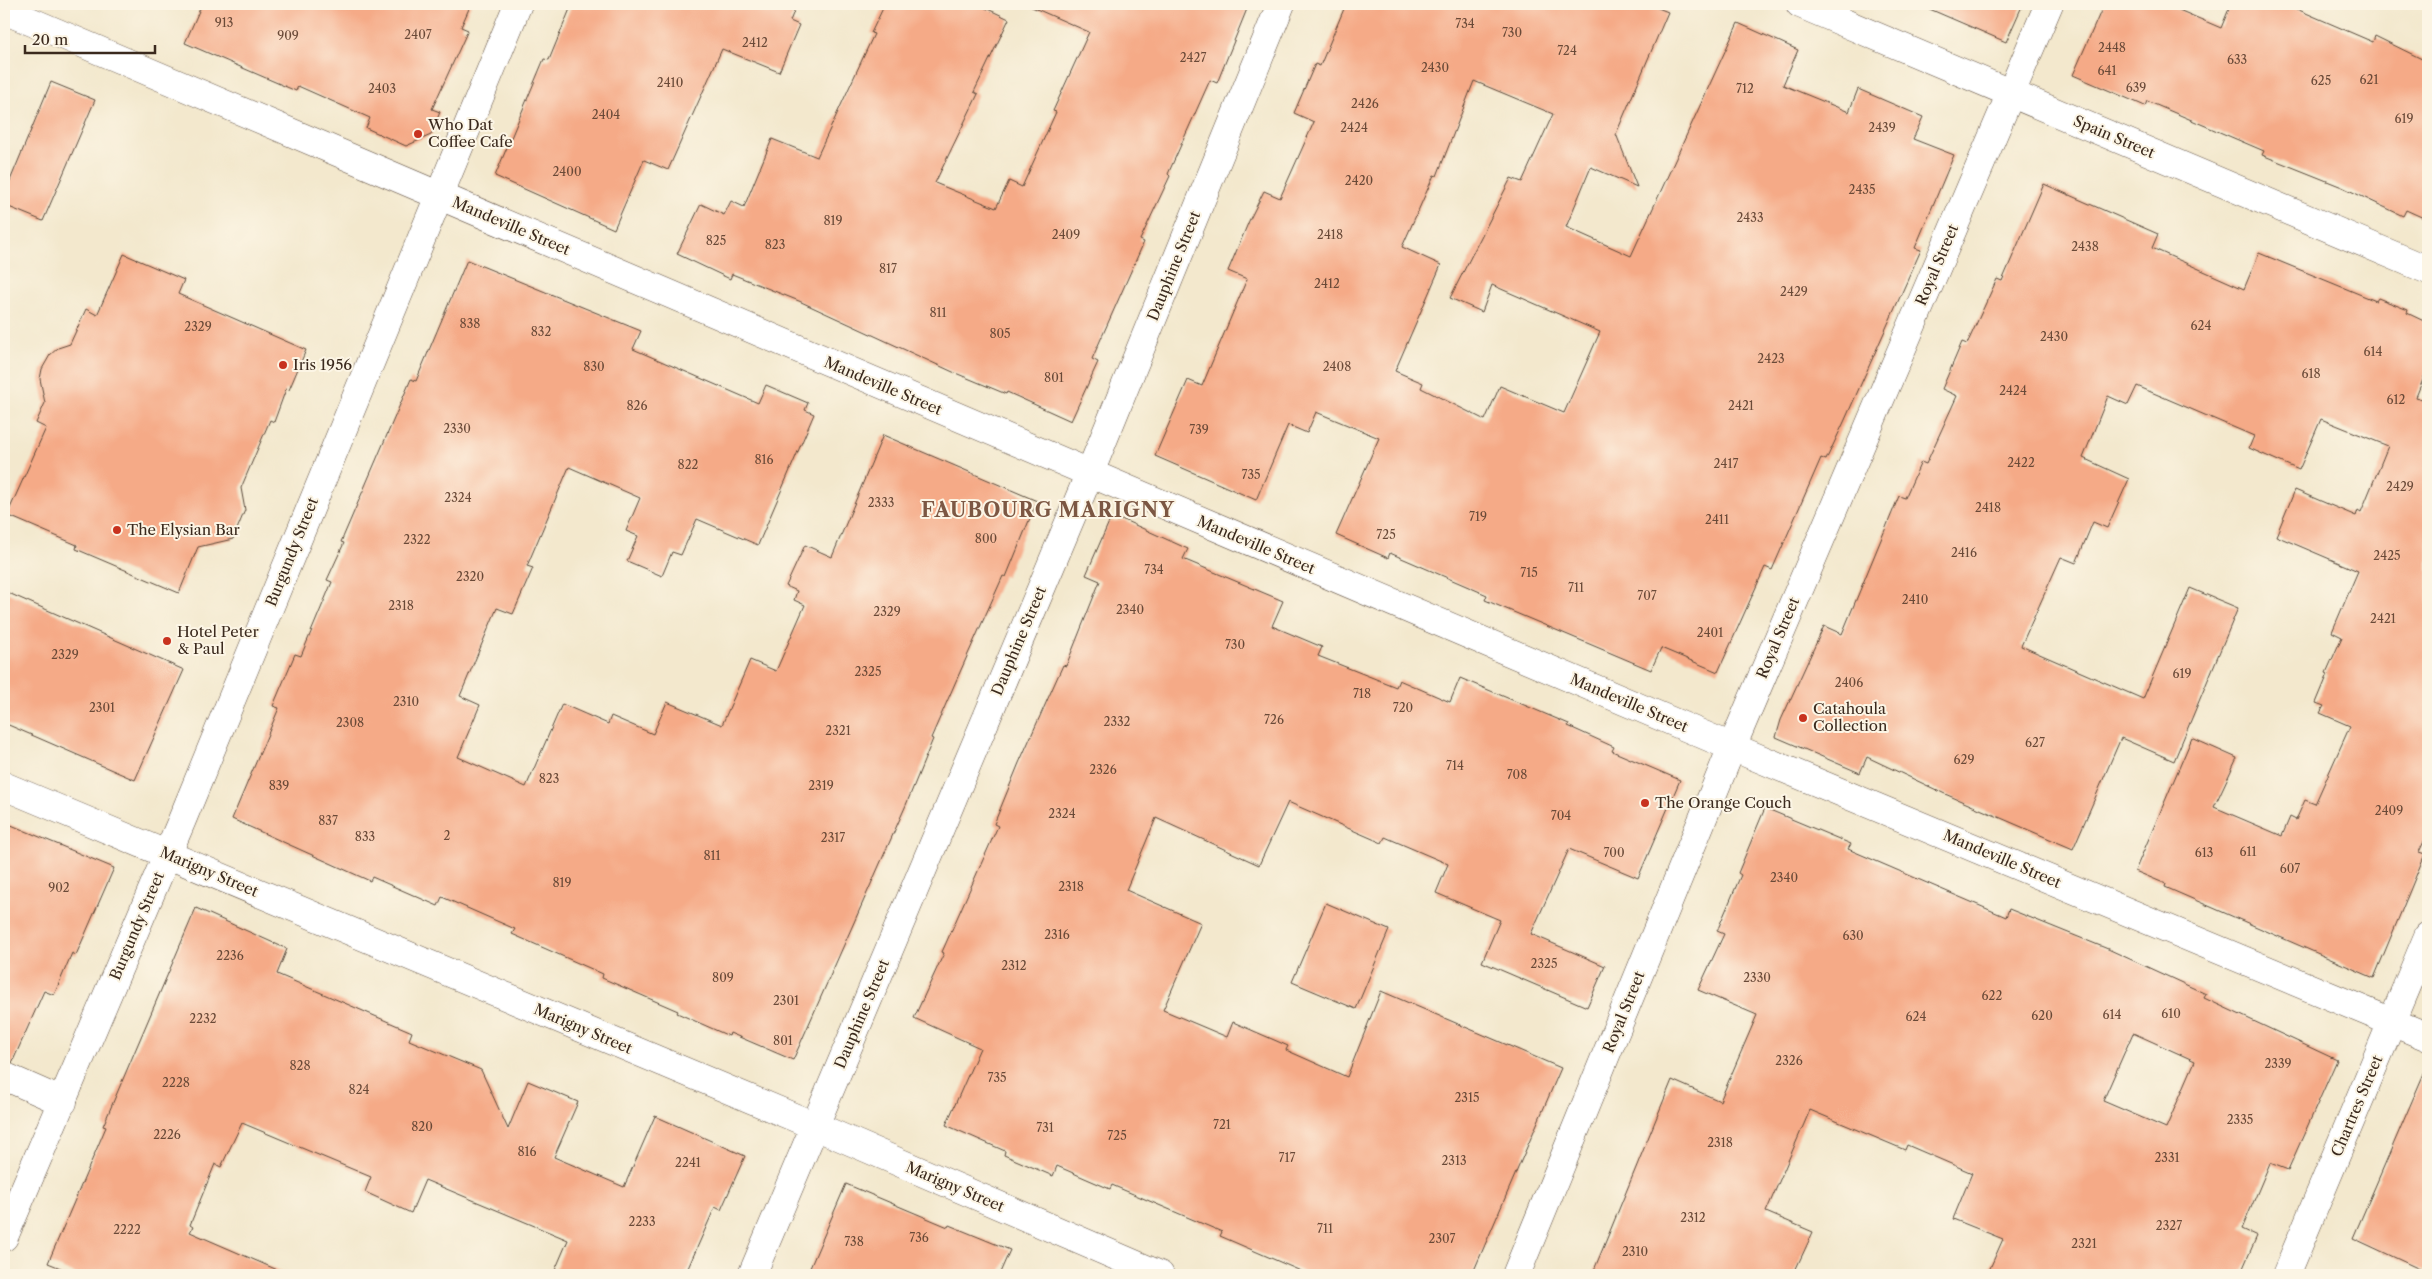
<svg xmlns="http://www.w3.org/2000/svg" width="2432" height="1279" viewBox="0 0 2432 1279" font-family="'Libre Caslon Text',serif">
  <rect width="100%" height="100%" fill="#fcf5e5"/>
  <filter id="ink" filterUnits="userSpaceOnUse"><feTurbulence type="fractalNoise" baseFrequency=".02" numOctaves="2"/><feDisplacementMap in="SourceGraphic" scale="10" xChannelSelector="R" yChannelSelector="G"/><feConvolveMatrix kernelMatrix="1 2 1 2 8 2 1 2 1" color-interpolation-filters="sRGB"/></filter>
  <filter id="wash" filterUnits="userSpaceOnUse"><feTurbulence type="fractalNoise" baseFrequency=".0096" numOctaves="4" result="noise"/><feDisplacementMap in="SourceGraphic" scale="20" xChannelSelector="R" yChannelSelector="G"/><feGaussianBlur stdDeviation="1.12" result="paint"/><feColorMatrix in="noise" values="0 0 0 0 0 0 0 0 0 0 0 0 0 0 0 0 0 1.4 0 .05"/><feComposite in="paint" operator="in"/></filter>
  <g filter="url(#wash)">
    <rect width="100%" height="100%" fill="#f3e8cd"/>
    <g id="blocks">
      <!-- building -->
      <g fill="#f5aa87" fill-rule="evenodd">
        <polygon points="202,4 471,4 461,27 468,30 432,109 440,112 431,135 406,146 366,128 370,118 298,86 296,91 185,43"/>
        <polygon points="572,4 797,4 790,21 799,25 779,72 722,49 668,170 644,160 614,229 495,176 544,59 549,60"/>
        <polygon points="885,4 977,4 1009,19 974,92 978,94 935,183 996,208 1009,181 1022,187 1056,112 1053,111 1089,32 1025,4 1249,4 1217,83 1210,80 1168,174 1170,176 1140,240 1144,242 1092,359 1098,362 1071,421 1007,392 1006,394 953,372 799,301 732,274 730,279 677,254 701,204 724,215 731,201 744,207 772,139 817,157 874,34 871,33"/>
        <path d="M 1346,4 L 1648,4 L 1668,12 L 1616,134 L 1637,187 L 1591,167 L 1566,227 L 1631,256 L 1738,23 L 1798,50 L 1783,85 L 1849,112 L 1858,89 L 1923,117 L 1913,139 L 1954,155 L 1915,248 L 1921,250 L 1844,422 L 1826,460 L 1821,458 L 1772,570 L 1765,567 L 1718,672 L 1661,648 L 1651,670 L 1485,600 L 1487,595 L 1390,553 L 1388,558 L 1336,535 L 1379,438 L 1316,412 L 1307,433 L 1288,425 L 1256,500 L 1155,456 L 1188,380 L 1202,386 L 1247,279 L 1228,271 L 1249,221 L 1264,191 L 1280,198 L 1314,122 L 1294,113 L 1315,64 L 1320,66 ZM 1474,81 L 1553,114 L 1522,182 L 1511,178 L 1450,298 L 1482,312 L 1492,285 L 1600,332 L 1564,413 L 1500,386 L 1485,420 L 1421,388 L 1423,383 L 1395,371 L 1441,265 L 1402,247 L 1434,175 L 1437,176 Z"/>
        <polygon points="1918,4 2023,4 2006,42"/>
        <polygon points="2104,4 2165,4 2221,28 2231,4 2285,4 2373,42 2375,36 2428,62 2428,220 2406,210 2403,216 2342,187 2262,155 2264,151 2147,101 2145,106 2073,75"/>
        <polygon points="51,82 95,100 43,221 4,205 4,195"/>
        <polygon points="2044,184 2158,234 2152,248 2244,289 2259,253 2376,301 2378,298 2408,310 2407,313 2428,323 2428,367 2416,397 2428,402 2428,833 2419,852 2425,854 2374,978 2165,887 2166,884 2135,871 2192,738 2237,758 2214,807 2282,836 2290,817 2296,820 2305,800 2315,804 2350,726 2320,713 2324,706 2316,703 2328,674 2326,673 2342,637 2332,632 2358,571 2276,536 2295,490 2356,516 2358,510 2361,512 2388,446 2321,419 2299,470 2249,448 2254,436 2137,386 2128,405 2108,396 2083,458 2129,479 2107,528 2093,522 2076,563 2061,557 2021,646 2143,699 2190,588 2238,608 2174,761 2121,738 2073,849 1945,794 1867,757 1860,773 1776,737 1781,720 1824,626 1842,634 1899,496 1905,498 1921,462 1926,464 1957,396 1942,389 1962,342 1967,344 1997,279 2002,281"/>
        <polygon points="124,254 184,280 178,294 306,350 289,390 286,389 274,422 270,420 241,488 245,510 233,539 198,547 179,593 76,549 77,545 7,515 46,428 36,423 45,403 40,379 42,369 50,355 58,348 70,344 86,309 97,315"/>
        <polygon points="467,260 641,331 633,349 758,403 766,385 808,403 805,410 814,414 758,545 697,519 681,555 672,552 662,576 627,561 638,536 626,531 640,498 569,467 527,566 533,568 513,614 497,608 460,696 480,705 458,757 526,787 562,704 608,724 611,716 653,734 667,702 722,725 750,660 776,671 805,605 794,600 797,591 786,586 805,545 832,557 883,435 1037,501 1006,577 1003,576 956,681 931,738 933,739 906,805 793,1060 730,1033 729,1036 677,1013 678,1011 602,978 603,974 512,934 515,929 442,897 438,906 372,877 370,881 232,819 279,708 273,706 295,654 301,656 332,582 327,580 344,543 341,542 411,379 416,381"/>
        <polygon points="1124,520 1188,549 1183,559 1283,601 1272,626 1322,647 1318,656 1396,687 1399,680 1450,702 1460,678 1569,724 1568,726 1614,747 1612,751 1680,780 1638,878 1569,849 1531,934 1605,966 1587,1007 1482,962 1500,920 1436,893 1448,864 1385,837 1382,843 1288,802 1259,865 1156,818 1126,890 1201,923 1163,1010 1227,1037 1233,1022 1288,1046 1286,1050 1347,1077 1381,991 1561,1068 1472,1275 1310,1275 1220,1236 1222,1232 1112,1185 1110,1189 1057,1166 1053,1176 1004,1155 1005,1151 946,1125 980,1048 914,1018 944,953 942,952 998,826 994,824 1019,763 1063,665 1066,666 1100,581 1086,575 1109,522"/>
        <polygon points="4,591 184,670 135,780 4,723"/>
        <path d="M 1765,808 L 1851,844 L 1848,849 L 2006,917 L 2009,909 L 2108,949 L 2206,994 L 2204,998 L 2337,1060 L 2288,1170 L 2270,1163 L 2242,1229 L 2257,1236 L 2240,1275 L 1987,1275 L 2003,1239 L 1953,1219 L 1972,1173 L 1907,1145 L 1905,1150 L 1810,1110 L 1766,1212 L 1813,1232 L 1793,1275 L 1592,1275 L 1672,1080 L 1720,1101 L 1757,1015 L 1698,990 L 1724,934 L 1717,931 L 1741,875 L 1738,873 ZM 2133,1033 L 2195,1061 L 2166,1128 L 2103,1101 Z"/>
        <polygon points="4,822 114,868 76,955 72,953 54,995 44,991 12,1063 4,1061"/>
        <polygon points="1326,903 1389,930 1356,1009 1292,982"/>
        <polygon points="196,908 287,949 277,974 412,1032 409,1040 481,1070 508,1129 528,1081 578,1102 554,1157 624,1187 655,1116 745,1156 721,1210 715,1207 685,1275 553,1275 568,1240 425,1180 411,1213 365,1192 371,1177 242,1123 221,1167 215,1164 190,1225 193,1227 190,1232 289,1275 78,1275 48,1263 106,1127 103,1126"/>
        <polygon points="2428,1064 2428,1273 2353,1238"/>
        <polygon points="846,1184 948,1227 949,1225 1010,1250 999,1275 807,1275"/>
      </g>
    </g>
  </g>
  <g filter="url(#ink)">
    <use href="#blocks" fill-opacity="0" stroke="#574638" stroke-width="1"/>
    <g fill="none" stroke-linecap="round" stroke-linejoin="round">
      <defs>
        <g id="minor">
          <polyline points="1800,4 2428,270"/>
          <polyline points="4,10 1732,747 2428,1037"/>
          <polyline points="4,786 815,1126 1160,1275"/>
          <polyline points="4,1076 63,1102"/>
          <polyline points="4,1237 182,820 518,4"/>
          <polyline points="752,1275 1089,475 1281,4"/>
          <polyline points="1516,1275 1732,747 2049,4"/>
          <polyline points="2286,1275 2428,936"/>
        </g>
      </defs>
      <!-- minor casing -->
      <use href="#minor" stroke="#574638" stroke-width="29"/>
      <!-- minor -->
      <use href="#minor" stroke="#fff" stroke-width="28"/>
    </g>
  </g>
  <!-- markers -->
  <g fill="#c8321e" stroke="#fcf5e5" stroke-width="2">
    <circle cx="418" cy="134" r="5"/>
    <circle cx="283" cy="365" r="5"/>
    <circle cx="117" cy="530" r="5"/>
    <circle cx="167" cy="641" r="5"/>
    <circle cx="1803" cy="718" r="5"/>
    <circle cx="1645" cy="803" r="5"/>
  </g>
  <g text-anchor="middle" stroke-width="4" stroke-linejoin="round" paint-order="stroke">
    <!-- number labels -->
    <g font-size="12" fill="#6a4a38">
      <text x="224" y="27">913</text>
      <text x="1465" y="28">734</text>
      <text x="1512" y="37">730</text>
      <text x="418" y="39">2407</text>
      <text x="288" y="40">909</text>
      <text x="755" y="47">2412</text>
      <text x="2112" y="52">2448</text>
      <text x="1567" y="55">724</text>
      <text x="1193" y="62">2427</text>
      <text x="2237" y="64">633</text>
      <text x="1435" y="72">2430</text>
      <text x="2107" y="75">641</text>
      <text x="2369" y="84">621</text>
      <text x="2321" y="85">625</text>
      <text x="670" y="87">2410</text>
      <text x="2136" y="92">639</text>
      <text x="382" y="93">2403</text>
      <text x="1745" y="93">712</text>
      <text x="1365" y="108">2426</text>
      <text x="606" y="119">2404</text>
      <text x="2404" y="123">619</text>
      <text x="1354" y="132">2424</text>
      <text x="1882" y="132">2439</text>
      <text x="567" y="176">2400</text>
      <text x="1359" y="185">2420</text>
      <text x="1862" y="194">2435</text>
      <text x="1750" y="222">2433</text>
      <text x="833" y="225">819</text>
      <text x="1066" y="239">2409</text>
      <text x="1330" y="239">2418</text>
      <text x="716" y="245">825</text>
      <text x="775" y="249">823</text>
      <text x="2085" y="251">2438</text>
      <text x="888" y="273">817</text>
      <text x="1327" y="288">2412</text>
      <text x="1794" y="296">2429</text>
      <text x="938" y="317">811</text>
      <text x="470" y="328">838</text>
      <text x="2201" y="330">624</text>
      <text x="198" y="331">2329</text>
      <text x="541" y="336">832</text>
      <text x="1000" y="338">805</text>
      <text x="2054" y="341">2430</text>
      <text x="2373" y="356">614</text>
      <text x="1771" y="363">2423</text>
      <text x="594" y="371">830</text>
      <text x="1337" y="371">2408</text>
      <text x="2311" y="378">618</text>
      <text x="1054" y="382">801</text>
      <text x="2013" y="395">2424</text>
      <text x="2396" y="404">612</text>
      <text x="637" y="410">826</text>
      <text x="1741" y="410">2421</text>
      <text x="457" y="433">2330</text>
      <text x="1199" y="434">739</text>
      <text x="764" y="464">816</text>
      <text x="2021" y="467">2422</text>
      <text x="1726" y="468">2417</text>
      <text x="688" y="469">822</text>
      <text x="1251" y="479">735</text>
      <text x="2400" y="491">2429</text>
      <text x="458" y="502">2324</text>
      <text x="881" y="507">2333</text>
      <text x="1988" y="512">2418</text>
      <text x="1478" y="521">719</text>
      <text x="1717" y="524">2411</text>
      <text x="1386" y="539">725</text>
      <text x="986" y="543">800</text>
      <text x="417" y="544">2322</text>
      <text x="1964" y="557">2416</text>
      <text x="2387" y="560">2425</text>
      <text x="1154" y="574">734</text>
      <text x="1529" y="577">715</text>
      <text x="470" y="581">2320</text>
      <text x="1576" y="592">711</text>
      <text x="1647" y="600">707</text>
      <text x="1915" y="604">2410</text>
      <text x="401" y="610">2318</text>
      <text x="1130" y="614">2340</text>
      <text x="887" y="616">2329</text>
      <text x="2383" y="623">2421</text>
      <text x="1710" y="637">2401</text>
      <text x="1235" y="649">730</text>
      <text x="65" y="659">2329</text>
      <text x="868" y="676">2325</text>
      <text x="2182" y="678">619</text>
      <text x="1849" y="687">2406</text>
      <text x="1362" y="698">718</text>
      <text x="406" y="706">2310</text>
      <text x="102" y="712">2301</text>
      <text x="1403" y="712">720</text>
      <text x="1274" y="724">726</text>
      <text x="1117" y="726">2332</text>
      <text x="350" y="727">2308</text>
      <text x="838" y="735">2321</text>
      <text x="2035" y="747">627</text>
      <text x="1964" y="764">629</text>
      <text x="1455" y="770">714</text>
      <text x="1103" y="774">2326</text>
      <text x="1517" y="779">708</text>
      <text x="549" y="783">823</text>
      <text x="279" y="790">839</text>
      <text x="821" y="790">2319</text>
      <text x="2389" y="815">2409</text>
      <text x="1062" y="818">2324</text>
      <text x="1561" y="820">704</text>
      <text x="328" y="825">837</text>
      <text x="447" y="840">2</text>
      <text x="365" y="841">833</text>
      <text x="833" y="842">2317</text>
      <text x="2248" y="856">611</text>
      <text x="1614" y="857">700</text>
      <text x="2204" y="857">613</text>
      <text x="712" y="860">811</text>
      <text x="2290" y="873">607</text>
      <text x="1784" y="882">2340</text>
      <text x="562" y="887">819</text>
      <text x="1071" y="891">2318</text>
      <text x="59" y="892">902</text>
      <text x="1057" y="939">2316</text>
      <text x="1853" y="940">630</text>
      <text x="230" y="960">2236</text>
      <text x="1544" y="968">2325</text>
      <text x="1014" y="970">2312</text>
      <text x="723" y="982">809</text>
      <text x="1757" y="982">2330</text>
      <text x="1992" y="1000">622</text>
      <text x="786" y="1005">2301</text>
      <text x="2171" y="1018">610</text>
      <text x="2112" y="1019">614</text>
      <text x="2042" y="1020">620</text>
      <text x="1916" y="1021">624</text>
      <text x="203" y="1023">2232</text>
      <text x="783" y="1045">801</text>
      <text x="1789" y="1065">2326</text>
      <text x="2278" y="1068">2339</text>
      <text x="300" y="1070">828</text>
      <text x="997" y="1082">735</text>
      <text x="176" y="1087">2228</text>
      <text x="359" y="1094">824</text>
      <text x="1467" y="1102">2315</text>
      <text x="2240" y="1124">2335</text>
      <text x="1222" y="1129">721</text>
      <text x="422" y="1131">820</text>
      <text x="1045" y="1132">731</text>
      <text x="167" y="1139">2226</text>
      <text x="1117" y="1140">725</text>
      <text x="1720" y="1147">2318</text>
      <text x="527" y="1156">816</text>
      <text x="1287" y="1162">717</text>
      <text x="2167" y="1162">2331</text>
      <text x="1454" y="1165">2313</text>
      <text x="688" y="1167">2241</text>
      <text x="1693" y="1222">2312</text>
      <text x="642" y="1226">2233</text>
      <text x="2169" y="1230">2327</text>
      <text x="1325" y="1233">711</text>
      <text x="127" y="1234">2222</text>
      <text x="919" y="1242">736</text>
      <text x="1442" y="1243">2307</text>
      <text x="854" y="1246">738</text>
      <text x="2084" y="1248">2321</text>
      <text x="1635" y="1256">2310</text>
    </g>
    <!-- poi labels -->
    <g font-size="15" fill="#3b2a1e" stroke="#fcf5e5" text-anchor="start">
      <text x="428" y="130">Who Dat<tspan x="428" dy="17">Coffee Cafe</tspan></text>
      <text x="293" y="370">Iris 1956</text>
      <text x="127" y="535">The Elysian Bar</text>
      <text x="177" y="637">Hotel Peter<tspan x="177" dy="17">&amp; Paul</tspan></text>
      <text x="1813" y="714">Catahoula<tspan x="1813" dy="17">Collection</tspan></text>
      <text x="1655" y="808">The Orange Couch</text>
    </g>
    <!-- street labels -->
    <g font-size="15" fill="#3b2a1e" stroke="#fcf5e5">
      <text transform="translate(2114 137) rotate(23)" y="5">Spain Street</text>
      <text transform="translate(511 226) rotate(23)" y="5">Mandeville Street</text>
      <text transform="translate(1937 265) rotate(-67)" y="5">Royal Street</text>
      <text transform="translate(1174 266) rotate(-68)" y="5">Dauphine Street</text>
      <text transform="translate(883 386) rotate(23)" y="5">Mandeville Street</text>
      <text transform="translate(1256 545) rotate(23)" y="5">Mandeville Street</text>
      <text transform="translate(292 552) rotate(-68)" y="5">Burgundy Street</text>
      <text transform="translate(1778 638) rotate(-67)" y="5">Royal Street</text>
      <text transform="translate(1019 641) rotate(-67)" y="5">Dauphine Street</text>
      <text transform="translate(1629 703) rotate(23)" y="5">Mandeville Street</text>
      <text transform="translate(2002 859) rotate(23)" y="5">Mandeville Street</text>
      <text transform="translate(209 872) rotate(23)" y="5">Marigny Street</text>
      <text transform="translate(137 926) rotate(-67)" y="5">Burgundy Street</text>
      <text transform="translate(1624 1012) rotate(-68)" y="5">Royal Street</text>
      <text transform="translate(862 1014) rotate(-67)" y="5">Dauphine Street</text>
      <text transform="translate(583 1029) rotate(23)" y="5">Marigny Street</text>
      <text transform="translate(2357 1106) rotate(-67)" y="5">Chartres Street</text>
      <text transform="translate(955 1187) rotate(23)" y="5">Marigny Street</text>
    </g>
    <!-- district labels -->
    <g font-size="20" font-weight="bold" letter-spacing="1" fill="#7c5743" stroke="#fcf5e5">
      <text x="1048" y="517">FAUBOURG MARIGNY</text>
    </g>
  </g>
  <!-- margin -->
  <rect width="2432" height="1279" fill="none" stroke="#fcf5e5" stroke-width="20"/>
  <!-- scale -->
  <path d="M25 45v8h130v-8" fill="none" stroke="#3b2a1e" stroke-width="2.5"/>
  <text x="32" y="45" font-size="15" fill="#3b2a1e" stroke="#fcf5e5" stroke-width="4" paint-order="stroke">20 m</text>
</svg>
